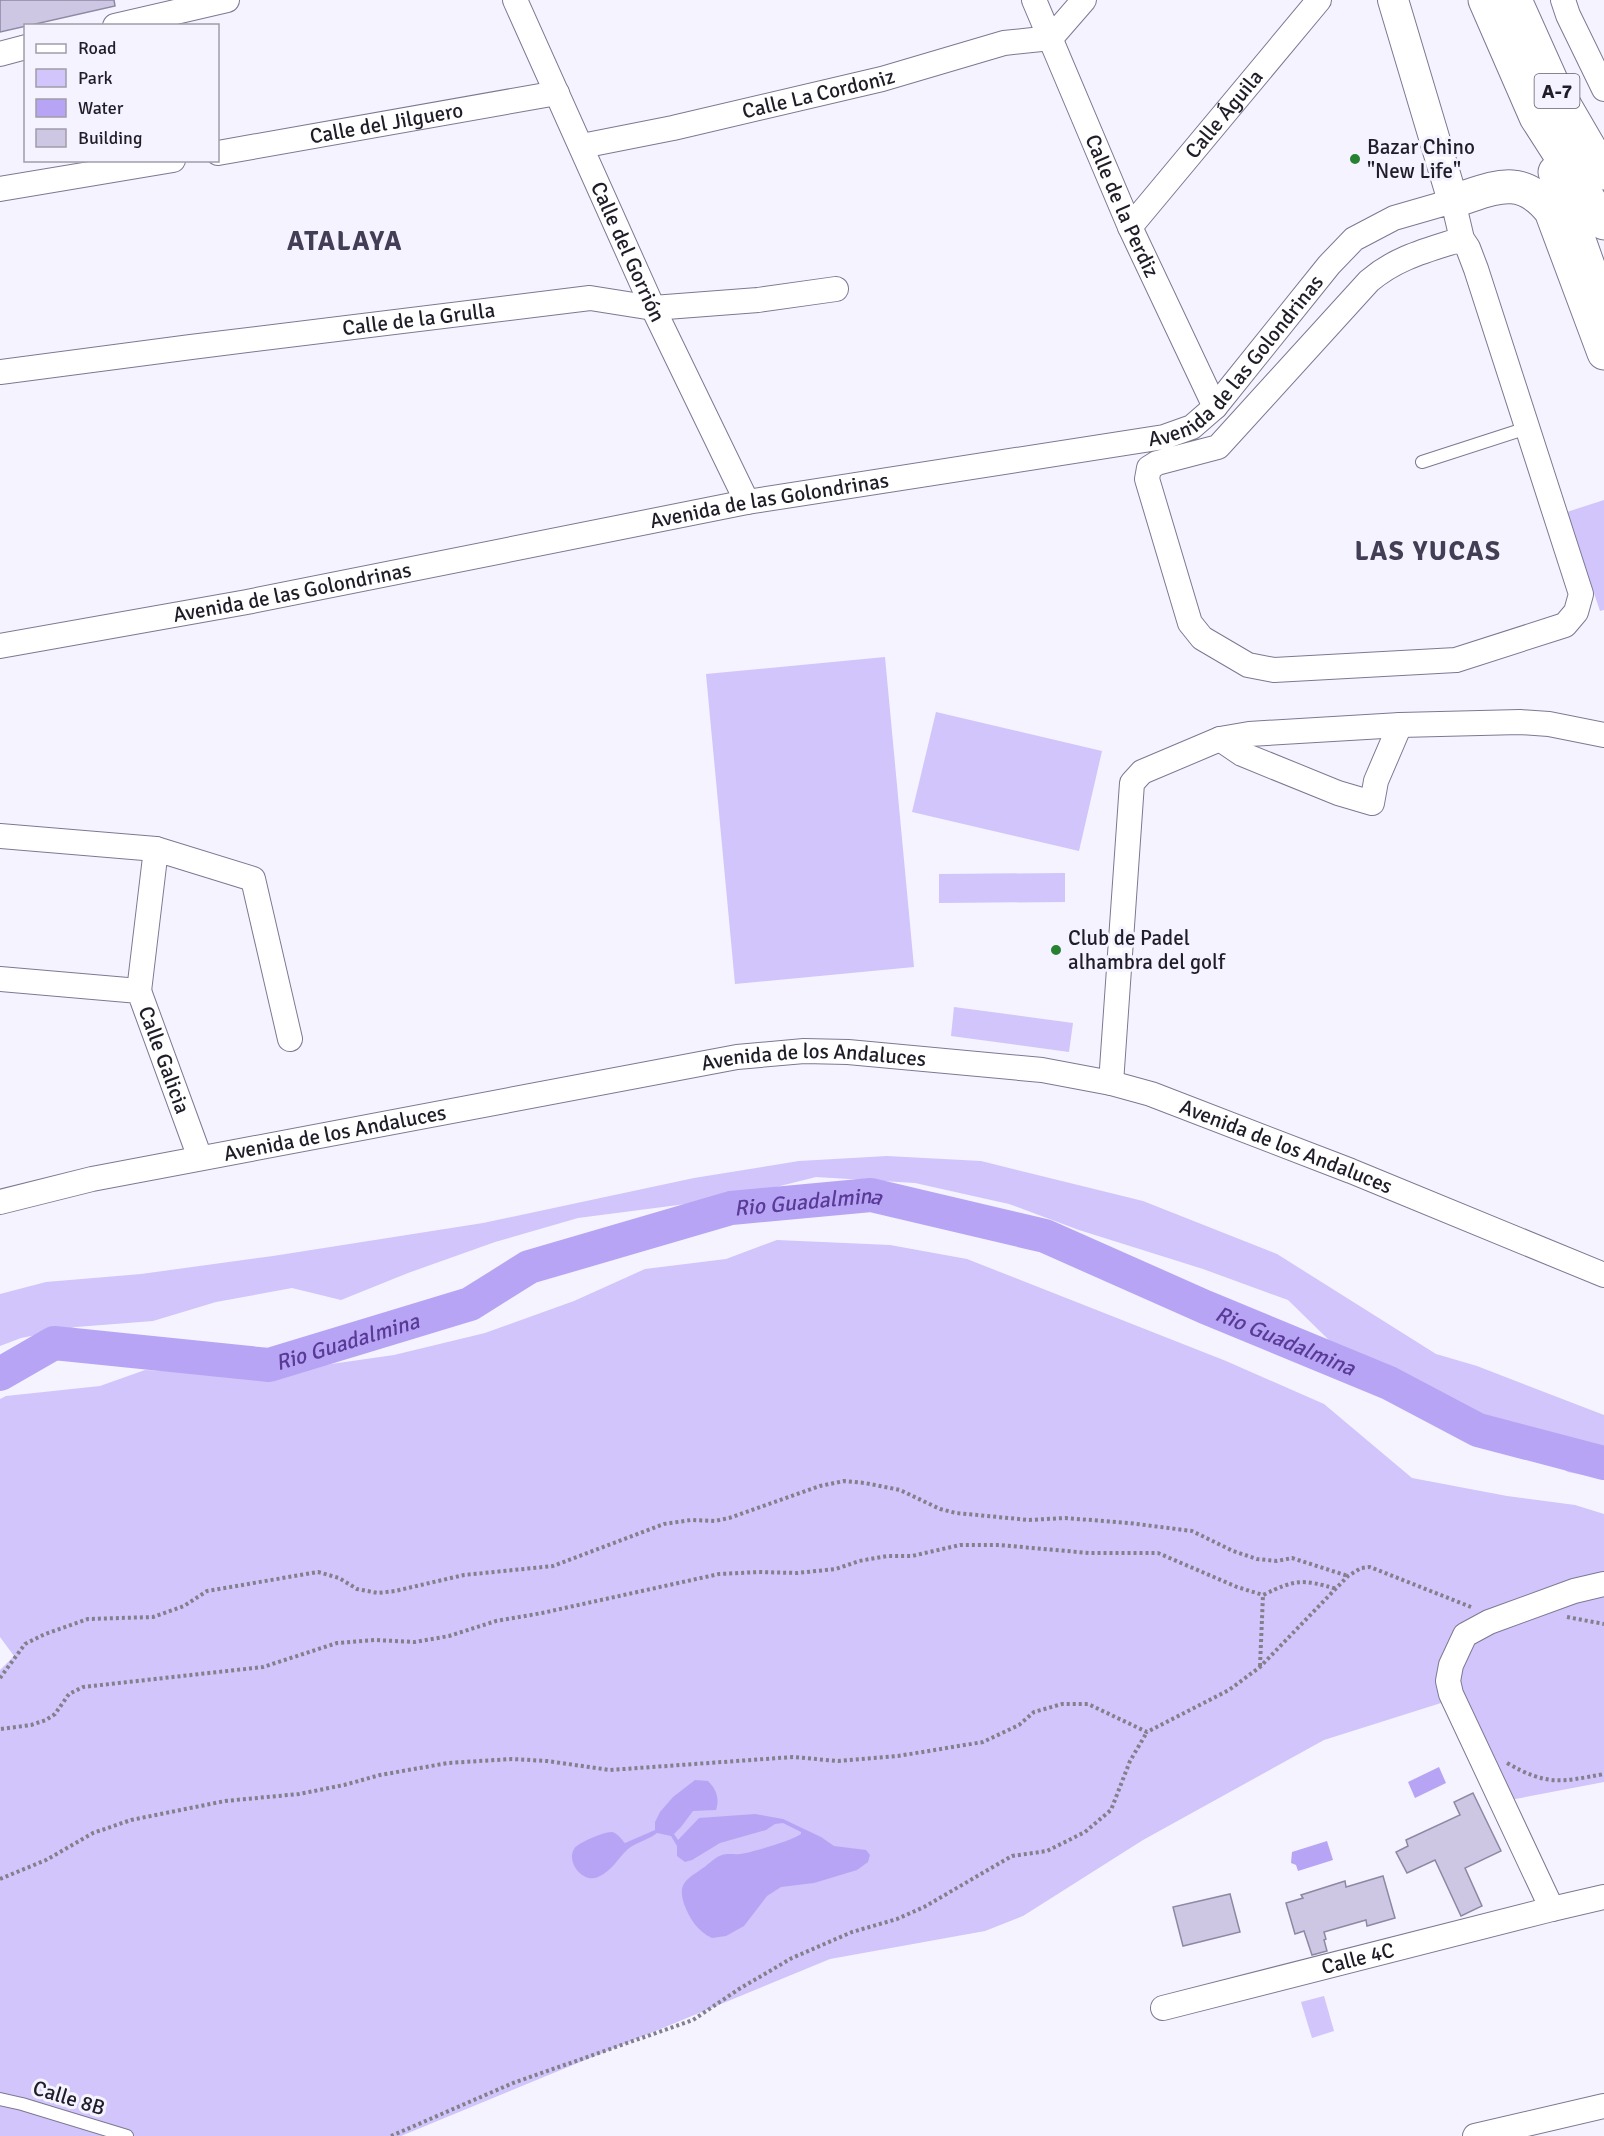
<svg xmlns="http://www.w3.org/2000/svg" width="1604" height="2136" viewBox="0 0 1604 2136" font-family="Signika,sans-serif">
  <rect width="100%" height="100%" fill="#f5f3ff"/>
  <!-- green -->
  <g fill="#d1c5fb">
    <polygon points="1604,500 1604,610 1600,611 1567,512"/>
    <polygon points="885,657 914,967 735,984 706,674"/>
    <polygon points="936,712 1102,751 1079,851 912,812"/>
    <polygon points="1065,873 1065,902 939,903 939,874"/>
    <polygon points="954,1007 1073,1023 1069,1052 951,1036"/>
    <polygon points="887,1156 981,1161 1143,1201 1277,1254 1436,1354 1477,1366 1604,1415 1604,1479 1568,1472 1536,1452 1499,1422 1416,1401 1373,1383 1288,1300 1203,1269 1079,1230 1009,1204 915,1183 816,1177 732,1198 578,1218 495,1242 408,1273 341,1300 292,1288 216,1302 153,1321 76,1327 21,1338 0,1346 0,1294 46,1282 141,1274 273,1256 483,1223 694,1178 799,1161"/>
    <polygon points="777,1240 890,1245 967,1259 1226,1361 1324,1404 1412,1478 1507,1496 1575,1505 1604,1514 1604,1782 1510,1800 1496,1768 1441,1703 1324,1740 1143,1840 1023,1916 985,1931 830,1959 401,2136 0,2136 0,1670 14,1656 0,1637 0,1399 6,1396 100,1386 145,1370 222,1374 296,1369 394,1355 485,1333 574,1301 645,1269 726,1259"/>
    <polygon points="1324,1996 1334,2031 1312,2038 1301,2002"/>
  </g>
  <!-- water -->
  <g fill="#b7a4f5">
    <polygon points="1439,1767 1446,1783 1415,1798 1408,1782"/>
    <path d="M 695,1780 L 708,1781 C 716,1789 720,1798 716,1810 L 693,1811 L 681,1827 L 674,1834 L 678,1840 L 699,1818 L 755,1814 L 783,1819 L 821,1837 L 834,1846 L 866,1850 L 870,1855 L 868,1862 L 857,1870 L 814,1883 L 781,1887 L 767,1896 L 744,1926 L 726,1936 L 712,1938 C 697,1931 690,1919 684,1904 C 677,1882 688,1879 703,1868 C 709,1864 715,1857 722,1855 C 728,1853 735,1855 740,1854 C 753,1852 791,1841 801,1834 L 801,1832 L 783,1823 L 775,1824 L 766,1830 L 720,1843 L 692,1860 L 685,1862 L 677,1856 L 677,1846 L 671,1836 L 657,1833 C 648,1840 637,1842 628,1849 C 618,1858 612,1871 598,1877 C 583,1884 566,1862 574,1849 C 577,1843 604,1832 611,1832 C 617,1832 621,1839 625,1843 L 655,1830 L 655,1822 L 660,1812 L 673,1797 Z"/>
    <polygon points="1327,1841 1333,1860 1298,1871 1296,1865 1291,1863 1292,1852"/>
  </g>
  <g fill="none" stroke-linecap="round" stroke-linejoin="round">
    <!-- river -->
    <path stroke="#b7a4f5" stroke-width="34" id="s1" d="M 0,1374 L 54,1343 L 269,1365 L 470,1304 L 529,1267 L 731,1208 L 871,1195 L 1045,1236 L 1205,1307 L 1389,1383 L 1478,1430 L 1604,1463"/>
  </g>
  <!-- building -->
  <g fill="#cdc7e4" stroke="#8d88a3" stroke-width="1.5">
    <polygon points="0,0 114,0 115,6 0,32"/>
    <polygon points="1473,1793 1501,1851 1465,1868 1482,1906 1461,1916 1435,1860 1407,1873 1396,1852 1408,1846 1406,1840 1460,1815 1454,1802"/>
    <polygon points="1383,1876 1395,1918 1367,1926 1366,1920 1324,1932 1326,1939 1324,1940 1327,1951 1312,1955 1304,1931 1295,1934 1286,1903 1303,1898 1301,1895 1345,1881 1346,1887"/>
    <polygon points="1230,1894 1240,1932 1183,1946 1173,1907"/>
  </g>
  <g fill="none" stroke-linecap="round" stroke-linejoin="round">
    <defs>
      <g id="service">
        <polyline points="1422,462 1527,428"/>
        <polyline points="0,2099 22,2104 127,2136"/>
      </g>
      <g id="minor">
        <path id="s2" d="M 515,0 L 653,308 L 747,502"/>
        <path id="s3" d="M 1034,0 L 1130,227 L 1215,407"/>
        <polyline points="1563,0 1568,15 1604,89"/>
        <polyline points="115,26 227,0"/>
        <polyline points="0,54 26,47"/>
        <path id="s4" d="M 582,146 L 673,128 L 882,79 L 1004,43 L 1051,38 L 1084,0"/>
        <path id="s5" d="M 218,153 L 557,93"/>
        <polyline points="0,189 173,160"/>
        <path id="s6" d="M 1130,227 L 1319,0"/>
        <path id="s7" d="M 0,372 L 191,347 L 590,298 L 653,308 L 758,300 L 836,289"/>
        <path id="s8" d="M 0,646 L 247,602 L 747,502 L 1164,437 L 1192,427 L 1215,407 L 1329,265 L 1354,239 L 1394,218 L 1453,201 L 1462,239 L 1468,248 L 1476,269 L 1581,594 L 1576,612 L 1565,625 L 1456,660 L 1274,670 L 1248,665 L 1202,638 L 1190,623 L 1147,479 L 1149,468 L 1157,463 L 1218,447 L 1369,281 C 1397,257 1428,250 1462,239"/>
        <polyline points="1220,739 1242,754 1338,793 1372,803 1376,781 1400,725"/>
        <polyline points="0,836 156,849"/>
        <path id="s9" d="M 0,979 L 139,991 L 200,1158"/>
        <polyline points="139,991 156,849 253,879 290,1039"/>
        <polyline points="1111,1083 1132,783 1142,772 1220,739 1249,734 1400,725 1520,722 1549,724 1604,735"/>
        <path id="s10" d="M 0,1202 L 92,1179 L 737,1057 L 804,1051 L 848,1052 L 1042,1070 L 1111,1083 L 1151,1094 L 1351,1171 L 1604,1275"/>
        <polyline points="1552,1909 1451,1694 1448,1681 1451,1665 1465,1635 1489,1622 1574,1591 1604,1584"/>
        <path id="s11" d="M 1163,2008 L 1552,1909 L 1604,1897"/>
        <polyline points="1475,2136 1604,2106"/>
      </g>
      <polyline id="tertiary" points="1393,0 1453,201"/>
      <path id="secondary" d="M 1453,201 C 1493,189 1520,172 1551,211 L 1604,353"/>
      <g id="trunk">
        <polyline points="1485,0 1536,117 1604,223"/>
        <polyline points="1515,0 1554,87 1604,173"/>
        <polyline points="1555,172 1604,311"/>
      </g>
    </defs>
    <!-- service casing -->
    <use href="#service" stroke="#7d7892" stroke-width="14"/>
    <!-- minor casing -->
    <use href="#minor" stroke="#7d7892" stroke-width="26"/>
    <!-- tertiary casing -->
    <use href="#tertiary" stroke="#7d7892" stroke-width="32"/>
    <!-- secondary casing -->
    <use href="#secondary" stroke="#7d7892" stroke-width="35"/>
    <!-- trunk casing -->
    <use href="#trunk" stroke="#7d7892" stroke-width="35"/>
    <!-- path -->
    <g stroke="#83808c" stroke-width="4" stroke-dasharray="3 3" stroke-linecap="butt">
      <polyline points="1567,1617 1604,1624"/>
      <polyline points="1260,1666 1263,1595"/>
      <polyline points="0,1678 25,1644 45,1634 88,1619 153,1617 184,1606 207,1591 318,1572 339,1578 357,1589 378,1593 395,1591 464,1575 553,1566 664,1524 691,1520 715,1521 729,1518 820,1486 844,1481 865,1483 900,1490 940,1509 956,1513 1029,1520 1065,1518 1129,1523 1192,1531 1233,1551 1257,1559 1277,1561 1292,1558 1348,1576"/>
      <path d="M 1,1729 L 31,1725 L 46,1720 L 55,1714 L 69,1694 L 83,1687 L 263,1667 L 337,1643 L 375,1640 L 415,1642 L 449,1636 L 496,1621 L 542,1613 L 719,1574 L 759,1572 L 797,1573 L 836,1569 L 859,1561 L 887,1556 L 912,1556 L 960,1545 L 999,1545 L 1089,1553 L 1158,1553 L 1237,1587 L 1263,1595 C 1296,1579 1302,1579 1337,1589"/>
      <path d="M 1507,1763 C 1547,1786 1561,1782 1604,1774"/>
      <polyline points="0,1879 46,1860 93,1833 131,1820 225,1801 299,1794 344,1785 380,1775 448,1763 512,1759 547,1761 610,1770 793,1757 838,1761 898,1756 983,1742 1019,1725 1034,1712 1062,1704 1088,1704 1147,1732 1229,1690 1260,1667 1348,1576 1361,1568 1370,1567 1471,1607"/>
      <polyline points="391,2136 513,2083 693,2020 739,1989 792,1958 852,1932 897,1919 924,1907 1012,1856 1047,1851 1085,1832 1111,1810 1130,1761 1147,1732"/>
    </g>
    <!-- service -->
    <use href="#service" stroke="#fff" stroke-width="12"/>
    <!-- minor -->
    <use href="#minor" stroke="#fff" stroke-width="24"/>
    <!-- tertiary -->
    <use href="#tertiary" stroke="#fff" stroke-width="30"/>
    <!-- secondary -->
    <use href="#secondary" stroke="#fff" stroke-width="33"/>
    <!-- trunk -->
    <use href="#trunk" stroke="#fff" stroke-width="33"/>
  </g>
  <!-- markers -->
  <g fill="#288130" stroke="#f5f3ff" stroke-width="2">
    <circle cx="1355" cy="159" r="6"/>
    <circle cx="1056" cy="950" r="6"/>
  </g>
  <g text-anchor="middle" stroke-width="6" stroke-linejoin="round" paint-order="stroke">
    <!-- shield labels -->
    <rect fill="#f5f3ff" stroke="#605d68" stroke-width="1.5" x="1534.5" y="74" width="45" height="34" rx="4.5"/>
    <g font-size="20" font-weight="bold" fill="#201d28">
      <text x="1557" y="98">A-7</text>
    </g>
    <!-- street labels -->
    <g font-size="21" fill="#201d28" stroke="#f5f3ff">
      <text dy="7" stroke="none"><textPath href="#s4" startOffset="242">Calle La Cordoniz</textPath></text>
      <text dy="7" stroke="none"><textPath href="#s6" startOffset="147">Calle Águila</textPath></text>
      <text dy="7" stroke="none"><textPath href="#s5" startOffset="171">Calle del Jilguero</textPath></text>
      <text dy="7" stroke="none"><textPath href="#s3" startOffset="224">Calle de la Perdiz</textPath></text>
      <text dy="7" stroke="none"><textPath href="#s2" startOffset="276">Calle del Gorrión</textPath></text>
      <text dy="7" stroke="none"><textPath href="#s7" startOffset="422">Calle de la Grulla</textPath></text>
      <text dy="7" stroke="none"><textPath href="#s8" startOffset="1288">Avenida de las Golondrinas</textPath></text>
      <text dy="7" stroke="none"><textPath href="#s8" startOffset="783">Avenida de las Golondrinas</textPath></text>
      <text dy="7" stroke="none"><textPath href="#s8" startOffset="297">Avenida de las Golondrinas</textPath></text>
      <text dy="7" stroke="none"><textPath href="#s9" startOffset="213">Calle Galicia</textPath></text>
      <text dy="7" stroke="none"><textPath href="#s10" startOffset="828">Avenida de los Andaluces</textPath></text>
      <text dy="7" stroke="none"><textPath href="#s10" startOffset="342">Avenida de los Andaluces</textPath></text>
      <text dy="7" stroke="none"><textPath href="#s10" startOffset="1314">Avenida de los Andaluces</textPath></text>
      <text dy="7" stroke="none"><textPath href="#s11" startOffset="201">Calle 4C</textPath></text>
      <text transform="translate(69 2098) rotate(17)" y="7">Calle 8B</text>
    </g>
    <!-- poi labels -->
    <g font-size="21" fill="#201d28" stroke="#f5f3ff" text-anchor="start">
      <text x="1367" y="154">Bazar Chino<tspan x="1367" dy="24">"New Life"</tspan></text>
      <text x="1068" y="945">Club de Padel<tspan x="1068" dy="24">alhambra del golf</tspan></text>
    </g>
    <!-- water labels -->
    <g font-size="22" font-style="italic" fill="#593a97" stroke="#f5f3ff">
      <text dy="8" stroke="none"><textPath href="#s1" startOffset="846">Rio Guadalmina</textPath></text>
      <text dy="8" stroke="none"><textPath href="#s1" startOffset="1350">Rio Guadalmina</textPath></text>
      <text dy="8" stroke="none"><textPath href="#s1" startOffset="360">Rio Guadalmina</textPath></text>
    </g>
    <!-- district labels -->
    <g font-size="27" font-weight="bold" letter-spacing="1.5" fill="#433d55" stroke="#f5f3ff">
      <text x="345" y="250">ATALAYA</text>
      <text x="1428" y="560">LAS YUCAS</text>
    </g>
  </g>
  <!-- legend -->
  <rect x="24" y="24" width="195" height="138" fill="#f5f3ff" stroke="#a09da9" stroke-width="1.5"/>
  <rect x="36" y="44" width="30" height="9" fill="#ffffff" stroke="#a09da9" stroke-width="1.5"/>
  <text x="78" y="54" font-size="18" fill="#201d28">Road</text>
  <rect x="36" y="69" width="30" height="18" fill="#d1c5fb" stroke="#a09da9" stroke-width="1.5"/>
  <text x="78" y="84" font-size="18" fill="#201d28">Park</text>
  <rect x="36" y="99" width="30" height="18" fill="#b7a4f5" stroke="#a09da9" stroke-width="1.5"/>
  <text x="78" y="114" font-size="18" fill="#201d28">Water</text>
  <rect x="36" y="129" width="30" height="18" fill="#cdc7e4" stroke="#a09da9" stroke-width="1.5"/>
  <text x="78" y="144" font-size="18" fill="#201d28">Building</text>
</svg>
